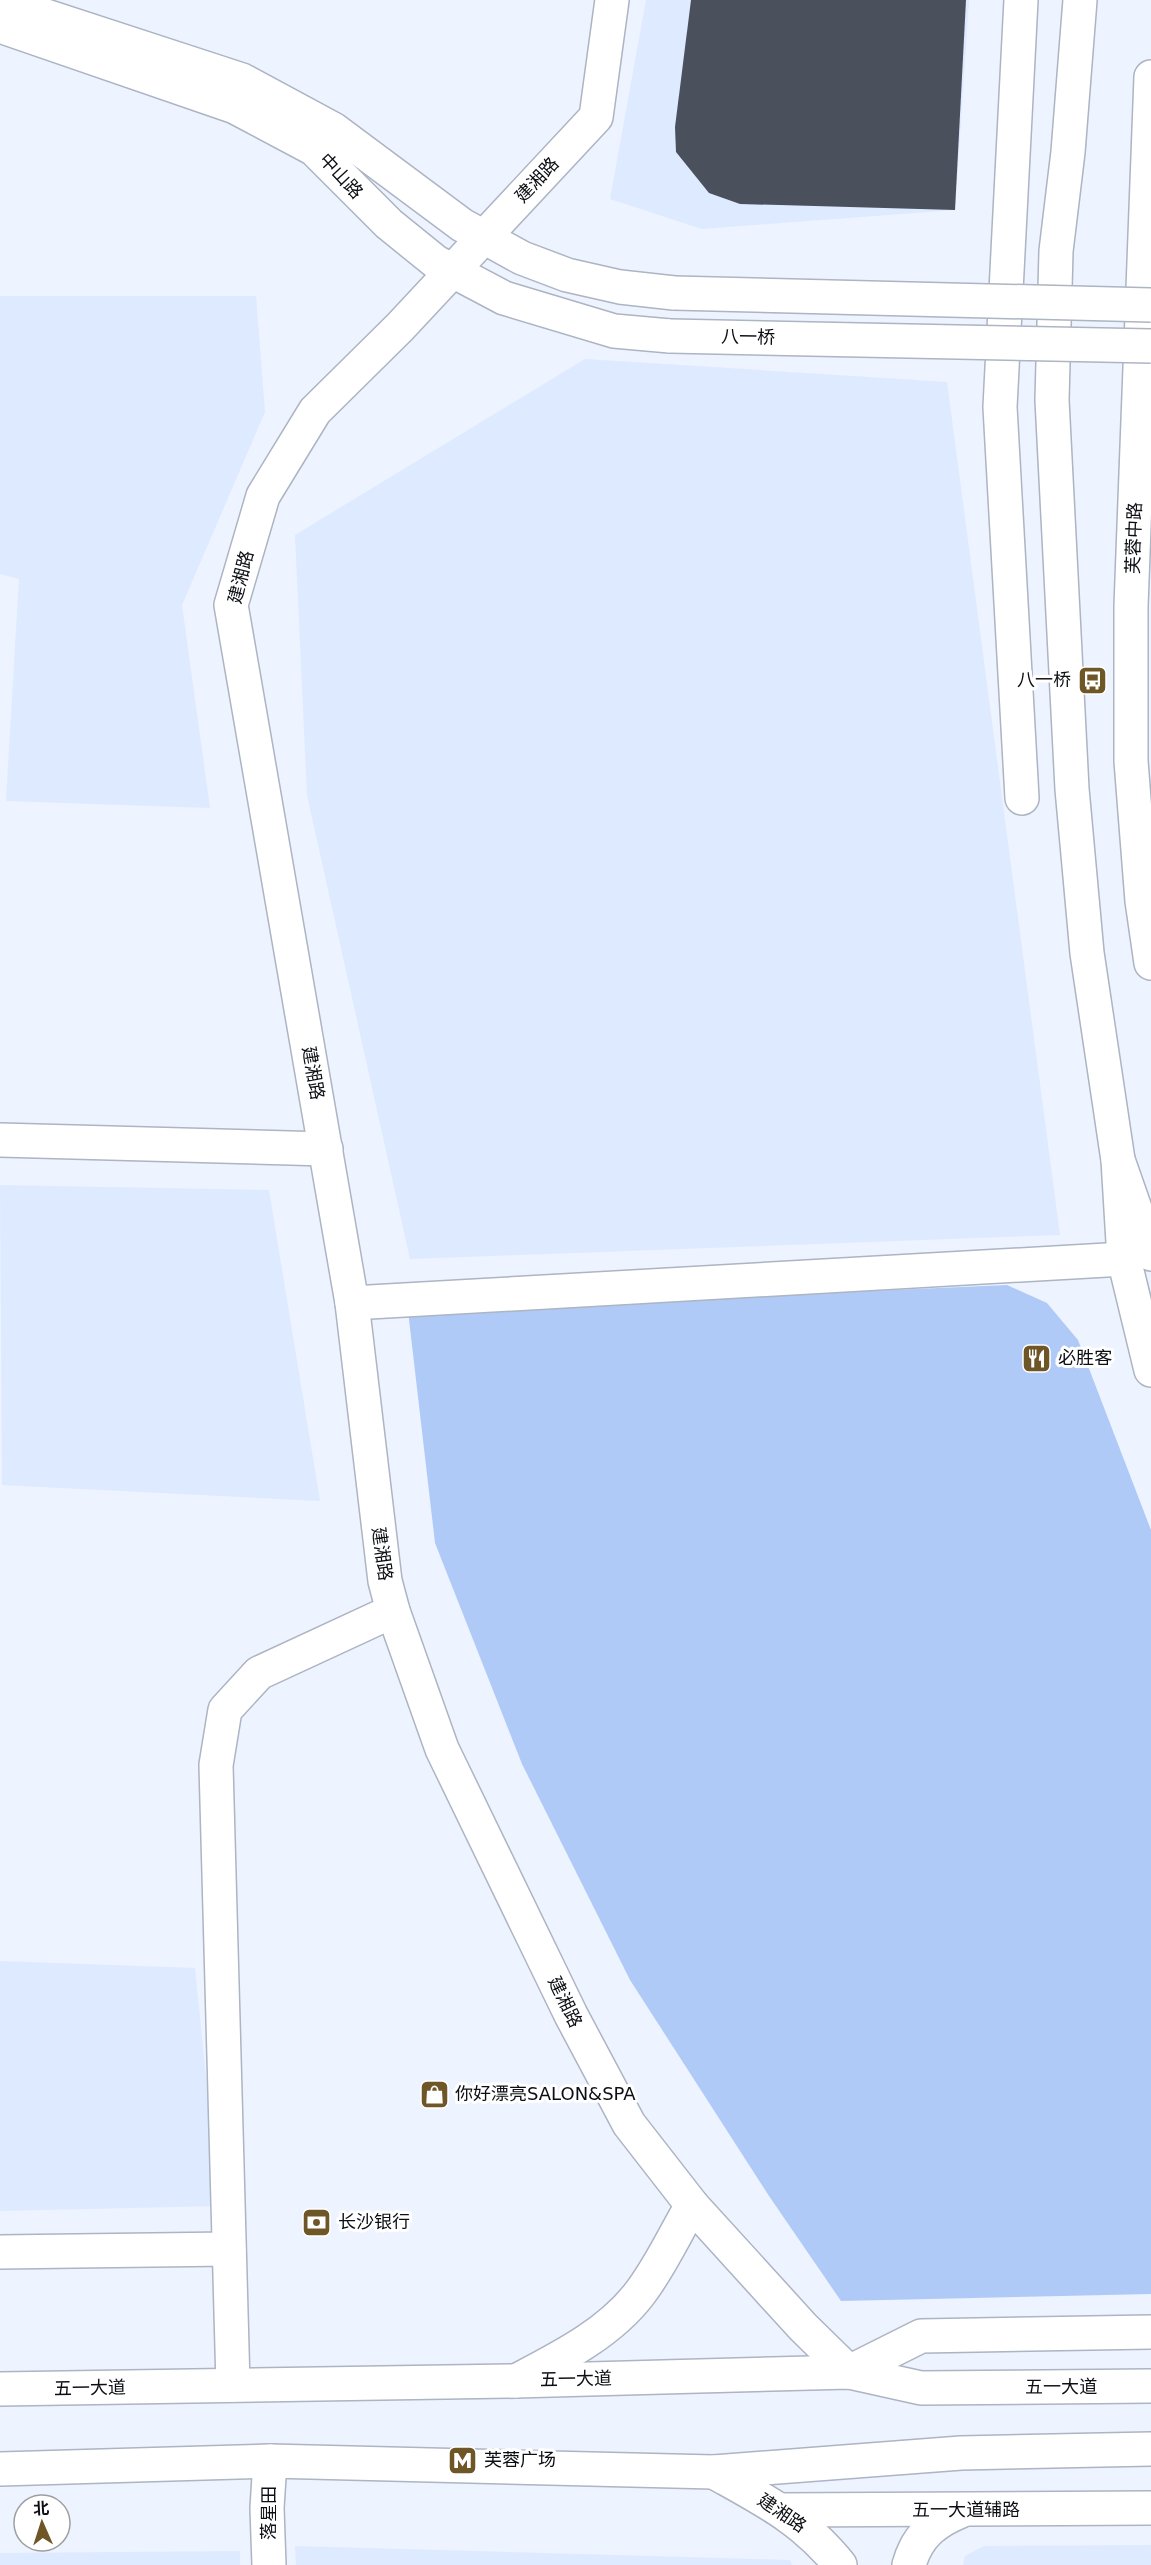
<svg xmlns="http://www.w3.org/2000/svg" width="1151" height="2565" viewBox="0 0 1151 2565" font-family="'DejaVu Sans','Noto Sans SC',sans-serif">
  <rect width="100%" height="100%" fill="#edf3ff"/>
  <!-- built -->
  <g fill="#deeaff">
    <polygon points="646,0 969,0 955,210 702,229 610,199"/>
    <polygon points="0,296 256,296 265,412 182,605 210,808 6,801 19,579 0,574"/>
    <polygon points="585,359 947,382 1060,1235 410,1259 307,795 295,535"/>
    <polygon points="0,1185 269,1190 320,1501 2,1485"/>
    <polygon points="0,1961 195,1968 219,2206 0,2211"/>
    <polygon points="1151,2545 1151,2565 963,2565 965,2556 984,2546"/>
    <polygon points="295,2546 790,2560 792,2565 296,2565"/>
    <polygon points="240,2551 240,2565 0,2565 0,2553"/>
  </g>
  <!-- green -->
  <polygon fill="#b0caf8" points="1007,1285 1047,1303 1078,1340 1151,1530 1151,2294 841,2301 769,2196 630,1980 522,1764 435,1543 408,1311"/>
  <!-- building -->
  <polygon fill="#4a505c" points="691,0 966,0 955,210 740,204 709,193 676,152 675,127"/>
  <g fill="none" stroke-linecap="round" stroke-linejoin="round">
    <defs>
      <g id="street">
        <polyline points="1021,0 1000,407 1022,798"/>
        <polyline points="0,1140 326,1149"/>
        <polyline points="352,1303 1124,1259"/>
        <polyline points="0,2252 229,2249"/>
        <polyline points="233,2385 216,1765 225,1710 259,1673 393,1611"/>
        <polyline points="269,2565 267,2508 270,2461"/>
      </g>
      <g id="secondary">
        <polyline points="612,0 596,117 400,327 315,411 263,496 231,605 352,1303 385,1581 393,1611 442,1749 571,2015 629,2124 692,2205"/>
        <polyline points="1080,0 1068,152 1056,251 1052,400 1072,789 1087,953 1118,1160 1124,1259 1151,1370"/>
        <polyline points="0,1 242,80 333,129 462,225 522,258 567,275 620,287 674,293"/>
        <polyline points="0,26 235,107 314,149 389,224 436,262 504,298 614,331 670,336"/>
        <path d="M 516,2381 C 560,2358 610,2333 640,2293 C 660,2267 675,2234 692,2205 L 803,2327 L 849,2372 L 921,2336 L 1151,2332"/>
        <path d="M 714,2472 C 764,2500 803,2519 840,2565"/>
        <polyline points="781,2510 1151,2508"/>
        <path d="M 909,2565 C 917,2536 934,2522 961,2511"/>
      </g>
      <g id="primary">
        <polyline points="1151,77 1131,606 1131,761 1142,901 1151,963"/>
        <polyline points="1118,1160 1151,1254"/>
        <polyline points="0,2389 516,2381 849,2372 921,2388 1151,2386"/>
        <polyline points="0,2469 270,2461 714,2472 961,2453 1151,2449"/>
      </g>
    </defs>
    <!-- street casing -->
    <use href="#street" stroke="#adb4c2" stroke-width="36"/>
    <!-- secondary casing -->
    <use href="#secondary" stroke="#adb4c2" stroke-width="36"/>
    <!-- primary casing -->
    <use href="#primary" stroke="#adb4c2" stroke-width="36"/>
    <!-- street -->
    <use href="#street" stroke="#fff" stroke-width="33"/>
    <!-- secondary -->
    <use href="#secondary" stroke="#fff" stroke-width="33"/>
    <!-- primary -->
    <use href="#primary" stroke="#fff" stroke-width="33"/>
    <defs>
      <g id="secondary-bridge">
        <polyline points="674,293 1151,305"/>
        <polyline points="670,336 1151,346"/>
      </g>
    </defs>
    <!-- secondary-bridge casing -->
    <use href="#secondary-bridge" stroke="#adb4c2" stroke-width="36" stroke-linecap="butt"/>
    <!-- secondary-bridge -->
    <use href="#secondary-bridge" stroke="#fff" stroke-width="33"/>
  </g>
  <!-- icons -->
  <defs>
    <symbol id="bus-square" viewBox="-11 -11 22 22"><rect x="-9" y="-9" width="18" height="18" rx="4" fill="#6f5627" stroke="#fff"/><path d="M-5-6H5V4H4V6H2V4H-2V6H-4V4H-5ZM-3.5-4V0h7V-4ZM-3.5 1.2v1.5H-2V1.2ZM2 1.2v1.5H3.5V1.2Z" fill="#fff"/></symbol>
    <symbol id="restaurant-square" viewBox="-11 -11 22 22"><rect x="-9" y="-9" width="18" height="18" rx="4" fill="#6f5627" stroke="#fff"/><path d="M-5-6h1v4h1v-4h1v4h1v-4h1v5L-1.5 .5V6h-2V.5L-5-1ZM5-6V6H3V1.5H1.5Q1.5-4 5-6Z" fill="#fff"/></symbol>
    <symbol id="shop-square" viewBox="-11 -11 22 22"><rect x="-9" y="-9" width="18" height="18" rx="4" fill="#6f5627" stroke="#fff"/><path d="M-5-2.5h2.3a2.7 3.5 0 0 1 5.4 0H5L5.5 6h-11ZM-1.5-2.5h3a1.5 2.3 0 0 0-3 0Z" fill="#fff"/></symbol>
    <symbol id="bank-square" viewBox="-11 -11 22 22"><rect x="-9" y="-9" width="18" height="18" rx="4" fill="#6f5627" stroke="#fff"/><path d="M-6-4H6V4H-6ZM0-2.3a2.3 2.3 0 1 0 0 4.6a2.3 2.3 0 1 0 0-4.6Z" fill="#fff"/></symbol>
    <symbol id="metro-square" viewBox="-11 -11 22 22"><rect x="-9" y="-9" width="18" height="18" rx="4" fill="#6f5627" stroke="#fff"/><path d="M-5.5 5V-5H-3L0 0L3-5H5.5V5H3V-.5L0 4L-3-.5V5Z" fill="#fff"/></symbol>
  </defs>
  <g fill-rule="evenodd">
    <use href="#bus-square" x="1076" y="664" width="33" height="33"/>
    <use href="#restaurant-square" x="1020" y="1342" width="33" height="33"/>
    <use href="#shop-square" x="418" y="2078" width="33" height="33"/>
    <use href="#bank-square" x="300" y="2206" width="33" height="33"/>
    <use href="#metro-square" x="446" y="2444" width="33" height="33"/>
  </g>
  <g text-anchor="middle" stroke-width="6" stroke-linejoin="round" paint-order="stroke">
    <!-- street labels -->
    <g font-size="18" fill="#0c0e13" stroke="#fff">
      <text transform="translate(341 176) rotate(47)" y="6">中山路</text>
      <text transform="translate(537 180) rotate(-47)" y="6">建湘路</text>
      <text transform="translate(748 337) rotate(1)" y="6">八一桥</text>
      <text transform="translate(1134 538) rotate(-88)" y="6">芙蓉中路</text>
      <text transform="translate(241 577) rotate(-76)" y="6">建湘路</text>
      <text transform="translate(313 1073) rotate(80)" y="6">建湘路</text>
      <text transform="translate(382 1554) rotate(82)" y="6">建湘路</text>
      <text transform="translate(565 2002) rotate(64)" y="6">建湘路</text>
      <text transform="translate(576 2379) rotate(-1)" y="6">五一大道</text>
      <text x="1061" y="2393">五一大道</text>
      <text transform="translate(90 2388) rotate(-1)" y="6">五一大道</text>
      <text x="966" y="2516">五一大道辅路</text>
      <text transform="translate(269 2513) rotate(-90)" y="6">落星田</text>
      <text transform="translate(782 2513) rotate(34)" y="6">建湘路</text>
    </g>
    <!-- poi labels -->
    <g font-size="18" fill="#0c0e13" stroke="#fff" text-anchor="start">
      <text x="1071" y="686" text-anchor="end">八一桥</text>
      <text x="1058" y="1364">必胜客</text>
      <text x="455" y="2100">你好漂亮SALON&amp;SPA</text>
      <text x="338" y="2228">长沙银行</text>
      <text x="484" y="2466">芙蓉广场</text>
    </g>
  </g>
  <!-- north arrow -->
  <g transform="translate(42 2523) rotate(357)"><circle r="28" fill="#ffffff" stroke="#9e9fa1" stroke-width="1.5"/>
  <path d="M0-4.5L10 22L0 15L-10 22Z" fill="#6f5627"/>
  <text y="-9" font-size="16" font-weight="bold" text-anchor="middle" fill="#0c0e13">北</text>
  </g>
</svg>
